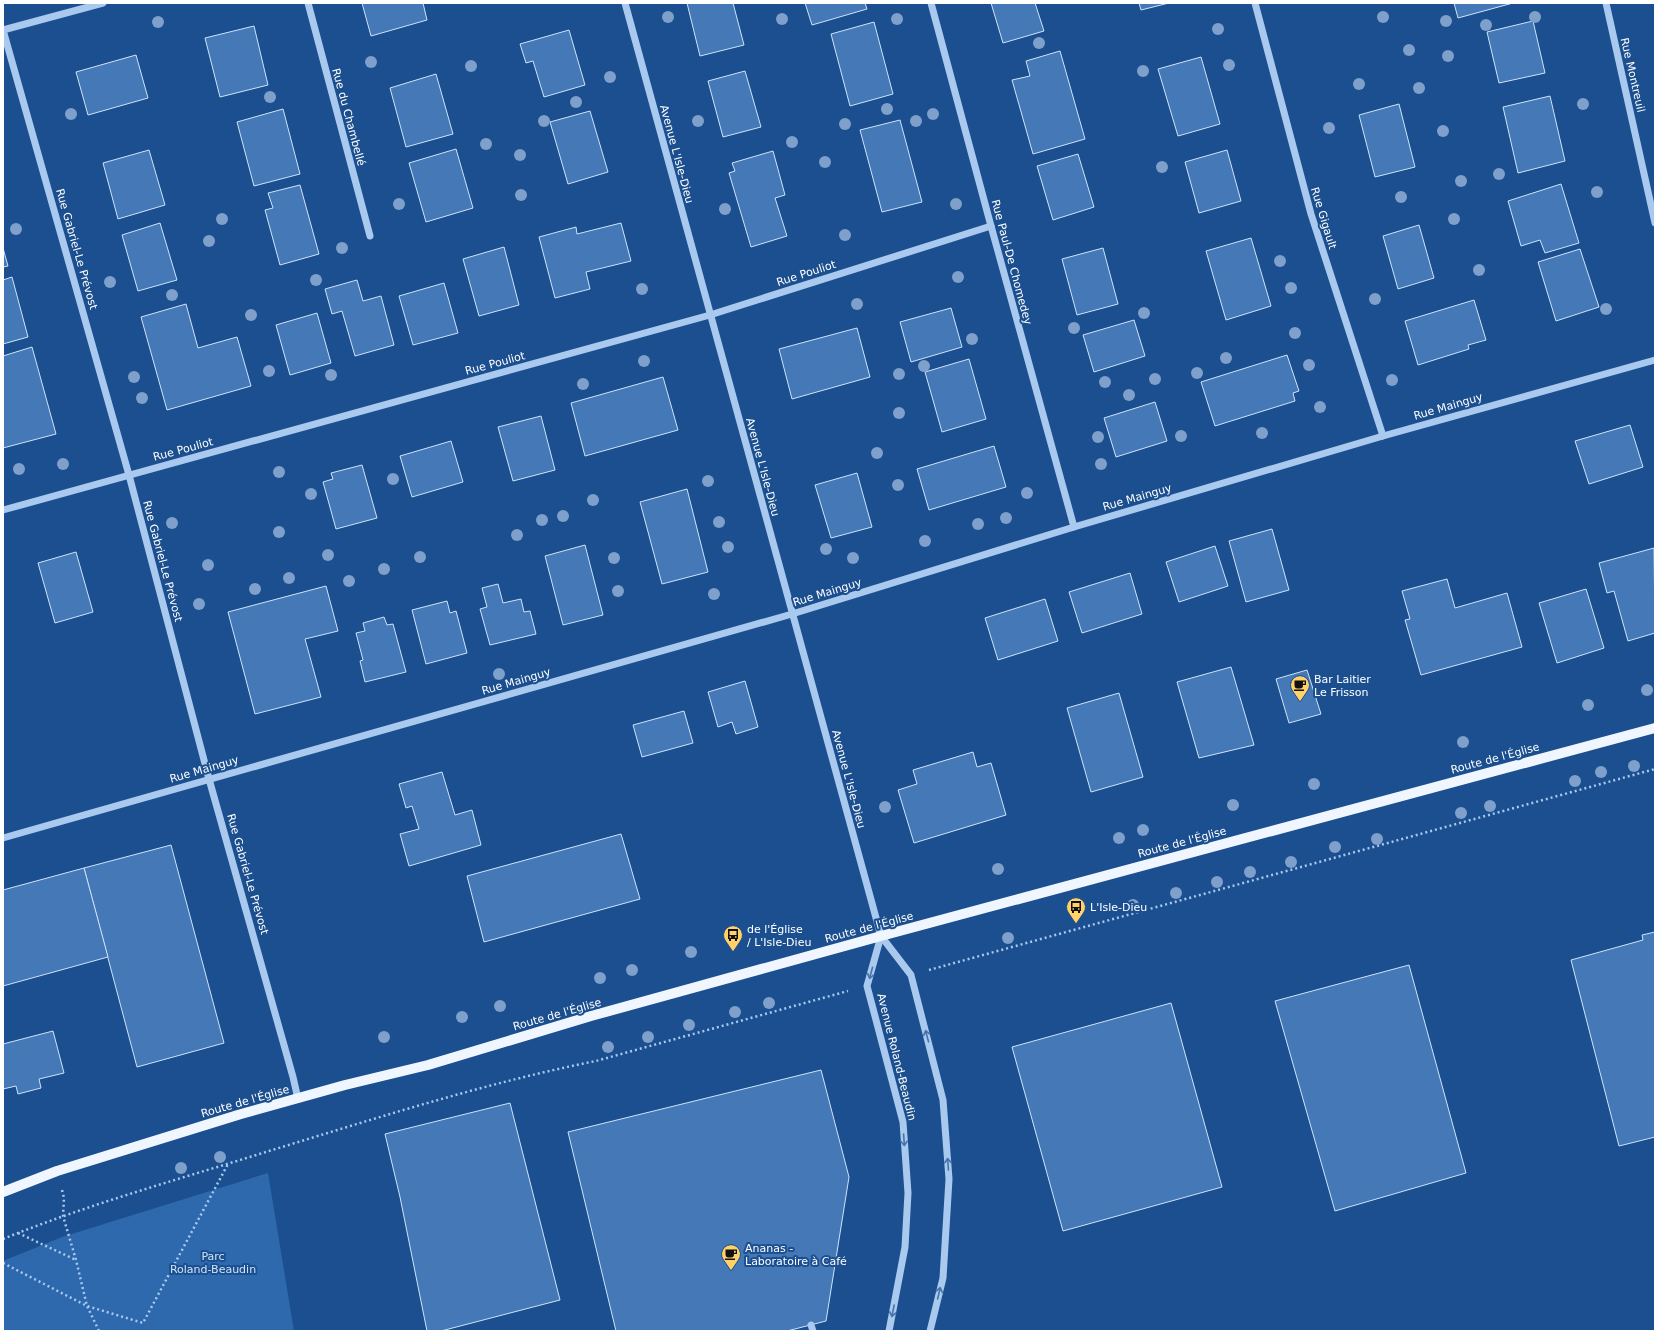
<svg xmlns="http://www.w3.org/2000/svg" width="1658" height="1334" viewBox="0 0 1658 1334" font-family="'DejaVu Sans',sans-serif">
  <rect width="100%" height="100%" fill="#1b4f8f"/>
  <!-- green -->
  <polygon fill="#2e69ad" points="268,1173 294,1331 3,1331 3,1261 62,1237"/>
  <!-- building -->
  <g fill="#4478b7" stroke="#cfe3fa">
    <polygon points="362,3 423,3 427,20 371,36"/>
    <polygon points="687,3 733,3 744,45 700,56"/>
    <polygon points="805,3 865,3 867,9 812,25"/>
    <polygon points="991,3 1035,3 1044,31 1003,43"/>
    <polygon points="1139,3 1169,3 1141,10"/>
    <polygon points="1454,3 1513,3 1458,18"/>
    <polygon points="1533,21 1545,73 1499,83 1487,32"/>
    <polygon points="874,22 893,94 850,106 831,34"/>
    <polygon points="254,26 268,85 220,97 205,38"/>
    <polygon points="569,30 585,85 544,97 533,61 526,63 520,44"/>
    <polygon points="1060,51 1085,139 1033,154 1012,80 1030,76 1026,61"/>
    <polygon points="136,55 148,98 88,115 76,72"/>
    <polygon points="1201,57 1220,124 1178,136 1158,69"/>
    <polygon points="745,71 761,127 723,137 708,81"/>
    <polygon points="436,74 453,134 406,147 390,88"/>
    <polygon points="1550,96 1565,161 1518,173 1503,107"/>
    <polygon points="1399,104 1415,167 1375,177 1359,115"/>
    <polygon points="283,109 300,174 254,186 237,122"/>
    <polygon points="590,111 608,172 568,184 550,122"/>
    <polygon points="900,120 922,202 882,212 860,130"/>
    <polygon points="456,149 473,208 426,222 409,163"/>
    <polygon points="149,150 165,205 118,219 103,163"/>
    <polygon points="1227,150 1241,201 1199,213 1185,162"/>
    <polygon points="773,151 785,195 775,198 787,236 751,247 729,173 735,171 732,163"/>
    <polygon points="1078,154 1094,207 1053,220 1037,166"/>
    <polygon points="1561,184 1579,243 1545,253 1540,240 1521,246 1508,201"/>
    <polygon points="300,185 319,254 280,265 265,210 273,208 268,193"/>
    <polygon points="160,223 177,280 138,291 122,235"/>
    <polygon points="621,223 631,261 586,272 590,289 555,298 539,237 576,227 577,234"/>
    <polygon points="1419,225 1434,278 1398,289 1383,236"/>
    <polygon points="1251,238 1271,306 1226,320 1206,251"/>
    <polygon points="504,247 519,305 479,316 463,259"/>
    <polygon points="3,248 8,266 3,267"/>
    <polygon points="1103,248 1118,304 1077,315 1062,259"/>
    <polygon points="1580,249 1599,307 1556,321 1538,262"/>
    <polygon points="12,277 28,337 3,344 3,280"/>
    <polygon points="357,280 363,301 381,296 394,345 355,356 342,311 332,314 325,289"/>
    <polygon points="444,283 458,333 413,345 399,296"/>
    <polygon points="1474,300 1486,340 1468,345 1469,349 1418,365 1405,321"/>
    <polygon points="186,304 198,348 237,337 251,386 167,410 141,317"/>
    <polygon points="951,308 962,347 911,362 900,322"/>
    <polygon points="317,313 331,363 290,375 276,325"/>
    <polygon points="1134,320 1145,356 1094,372 1083,335"/>
    <polygon points="857,328 870,377 792,399 779,349"/>
    <polygon points="32,347 56,434 3,448 3,356"/>
    <polygon points="1287,355 1299,391 1293,393 1295,401 1215,426 1201,382"/>
    <polygon points="969,359 986,419 942,432 925,372"/>
    <polygon points="663,377 678,430 585,456 571,403"/>
    <polygon points="1155,402 1167,441 1116,457 1104,418"/>
    <polygon points="541,416 555,470 513,481 498,427"/>
    <polygon points="1630,425 1643,467 1589,484 1575,441"/>
    <polygon points="451,441 463,482 412,497 400,456"/>
    <polygon points="994,446 1006,487 929,510 917,469"/>
    <polygon points="362,465 377,518 336,529 323,482 333,479 331,473"/>
    <polygon points="857,473 872,527 831,538 815,485"/>
    <polygon points="687,489 708,572 662,584 640,502"/>
    <polygon points="1272,529 1289,590 1246,602 1229,541"/>
    <polygon points="585,545 603,615 563,625 545,556"/>
    <polygon points="1215,546 1228,586 1179,602 1166,562"/>
    <polygon points="1654,548 1655,633 1628,641 1614,591 1607,593 1599,563"/>
    <polygon points="76,552 93,612 55,623 38,563"/>
    <polygon points="1130,573 1142,614 1082,633 1069,592"/>
    <polygon points="1447,579 1455,608 1507,593 1522,647 1421,675 1405,620 1410,619 1402,591"/>
    <polygon points="498,584 503,603 521,599 524,612 530,611 536,634 490,645 480,609 487,607 482,588"/>
    <polygon points="326,586 338,631 305,639 321,697 255,714 228,612"/>
    <polygon points="1586,589 1604,648 1557,663 1539,603"/>
    <polygon points="1045,599 1058,641 998,660 985,618"/>
    <polygon points="447,601 450,613 456,611 467,653 426,664 412,610"/>
    <polygon points="384,617 387,625 393,624 406,672 365,682 360,661 363,660 356,633 365,631 363,623"/>
    <polygon points="1231,667 1254,745 1199,758 1177,682"/>
    <polygon points="1307,670 1321,714 1289,723 1276,679"/>
    <polygon points="745,681 758,727 736,734 732,722 718,727 708,692"/>
    <polygon points="1119,693 1143,777 1091,792 1067,708"/>
    <polygon points="684,711 693,743 642,757 633,725"/>
    <polygon points="973,752 977,767 991,763 1006,815 914,843 898,790 917,784 913,770"/>
    <polygon points="442,772 455,815 472,810 481,845 409,866 400,834 419,829 412,806 406,808 399,784"/>
    <polygon points="621,834 640,899 484,942 467,876"/>
    <polygon points="171,845 224,1043 137,1067 84,868"/>
    <polygon points="84,868 108,957 3,986 3,890"/>
    <polygon points="1655,932 1655,1137 1619,1146 1571,960 1643,940 1642,935"/>
    <polygon points="1409,965 1466,1173 1335,1211 1275,1001"/>
    <polygon points="1171,1003 1222,1187 1063,1231 1012,1047"/>
    <polygon points="53,1031 64,1073 39,1079 41,1088 18,1094 16,1086 3,1089 3,1044"/>
    <polygon points="821,1070 849,1177 826,1321 787,1331 616,1331 568,1132"/>
    <polygon points="510,1103 560,1300 441,1331 427,1331 400,1197 385,1134"/>
  </g>
  <g fill="none" stroke-linecap="round" stroke-linejoin="round">
    <!-- path -->
    <g stroke="#a9c9ee" stroke-width="2.5" stroke-dasharray="2 3" stroke-linecap="butt">
      <polyline points="929,970 1655,769"/>
      <polyline points="62,1190 64,1198 63,1216 76,1260 87,1306 99,1331"/>
      <polyline points="18,1233 76,1260"/>
      <path d="M 3,1239 C 89,1204 180,1179 269,1151 C 377,1118 485,1083 596,1061 L 848,991"/>
      <polyline points="3,1263 87,1306 143,1323 228,1164"/>
    </g>
    <!-- minor -->
    <g stroke="#a9c9ee" stroke-width="7">
      <polyline points="308,3 370,236"/>
      <polyline points="625,3 881,936 911,975 943,1100 949,1179 943,1278 930,1331"/>
      <polyline points="931,3 991,226 1074,527"/>
      <polyline points="1255,3 1311,214 1383,436"/>
      <polyline points="1606,3 1655,223"/>
      <polyline points="3,30 129,475 209,779 293,1077 298,1099"/>
      <polyline points="3,30 103,3"/>
      <polyline points="3,510 710,315 991,226"/>
      <polyline points="3,838 792,614 1074,527 1383,436 1655,360"/>
      <polyline points="881,936 867,986 903,1122 908,1193 905,1247 889,1331"/>
      <polyline points="811,1325 813,1331"/>
    </g>
    <!-- major -->
    <polyline stroke="#f0f6ff" stroke-width="10" points="3,1192 57,1171 241,1114 345,1085 428,1065 591,1016 881,936 1655,728"/>
  </g>
  <!-- trees -->
  <g fill="#7ea0ca">
    <circle cx="668" cy="17" r="6"/>
    <circle cx="1383" cy="17" r="6"/>
    <circle cx="1535" cy="17" r="6"/>
    <circle cx="782" cy="19" r="6"/>
    <circle cx="897" cy="19" r="6"/>
    <circle cx="1446" cy="21" r="6"/>
    <circle cx="158" cy="22" r="6"/>
    <circle cx="1486" cy="25" r="6"/>
    <circle cx="1218" cy="29" r="6"/>
    <circle cx="1039" cy="43" r="6"/>
    <circle cx="1409" cy="50" r="6"/>
    <circle cx="1448" cy="56" r="6"/>
    <circle cx="371" cy="62" r="6"/>
    <circle cx="1229" cy="65" r="6"/>
    <circle cx="471" cy="66" r="6"/>
    <circle cx="1143" cy="71" r="6"/>
    <circle cx="610" cy="77" r="6"/>
    <circle cx="1359" cy="84" r="6"/>
    <circle cx="1419" cy="88" r="6"/>
    <circle cx="270" cy="97" r="6"/>
    <circle cx="576" cy="102" r="6"/>
    <circle cx="1583" cy="104" r="6"/>
    <circle cx="887" cy="109" r="6"/>
    <circle cx="71" cy="114" r="6"/>
    <circle cx="933" cy="114" r="6"/>
    <circle cx="544" cy="121" r="6"/>
    <circle cx="698" cy="121" r="6"/>
    <circle cx="916" cy="121" r="6"/>
    <circle cx="845" cy="124" r="6"/>
    <circle cx="1329" cy="128" r="6"/>
    <circle cx="1443" cy="131" r="6"/>
    <circle cx="792" cy="142" r="6"/>
    <circle cx="486" cy="144" r="6"/>
    <circle cx="520" cy="155" r="6"/>
    <circle cx="825" cy="162" r="6"/>
    <circle cx="1162" cy="167" r="6"/>
    <circle cx="1499" cy="174" r="6"/>
    <circle cx="1461" cy="181" r="6"/>
    <circle cx="1597" cy="192" r="6"/>
    <circle cx="521" cy="195" r="6"/>
    <circle cx="1401" cy="197" r="6"/>
    <circle cx="399" cy="204" r="6"/>
    <circle cx="956" cy="204" r="6"/>
    <circle cx="725" cy="209" r="6"/>
    <circle cx="222" cy="219" r="6"/>
    <circle cx="1454" cy="219" r="6"/>
    <circle cx="16" cy="229" r="6"/>
    <circle cx="845" cy="235" r="6"/>
    <circle cx="209" cy="241" r="6"/>
    <circle cx="342" cy="248" r="6"/>
    <circle cx="1280" cy="261" r="6"/>
    <circle cx="1479" cy="270" r="6"/>
    <circle cx="958" cy="277" r="6"/>
    <circle cx="316" cy="280" r="6"/>
    <circle cx="110" cy="282" r="6"/>
    <circle cx="1291" cy="288" r="6"/>
    <circle cx="642" cy="289" r="6"/>
    <circle cx="172" cy="295" r="6"/>
    <circle cx="1375" cy="299" r="6"/>
    <circle cx="857" cy="304" r="6"/>
    <circle cx="1606" cy="309" r="6"/>
    <circle cx="1144" cy="313" r="6"/>
    <circle cx="251" cy="315" r="6"/>
    <circle cx="1074" cy="328" r="6"/>
    <circle cx="1295" cy="333" r="6"/>
    <circle cx="972" cy="339" r="6"/>
    <circle cx="1226" cy="358" r="6"/>
    <circle cx="644" cy="361" r="6"/>
    <circle cx="1309" cy="365" r="6"/>
    <circle cx="924" cy="366" r="6"/>
    <circle cx="269" cy="371" r="6"/>
    <circle cx="1197" cy="373" r="6"/>
    <circle cx="899" cy="374" r="6"/>
    <circle cx="331" cy="375" r="6"/>
    <circle cx="134" cy="377" r="6"/>
    <circle cx="1155" cy="379" r="6"/>
    <circle cx="1392" cy="380" r="6"/>
    <circle cx="1105" cy="382" r="6"/>
    <circle cx="583" cy="384" r="6"/>
    <circle cx="1129" cy="395" r="6"/>
    <circle cx="142" cy="398" r="6"/>
    <circle cx="1320" cy="407" r="6"/>
    <circle cx="899" cy="413" r="6"/>
    <circle cx="1262" cy="433" r="6"/>
    <circle cx="1181" cy="436" r="6"/>
    <circle cx="1098" cy="437" r="6"/>
    <circle cx="877" cy="453" r="6"/>
    <circle cx="63" cy="464" r="6"/>
    <circle cx="1101" cy="464" r="6"/>
    <circle cx="19" cy="469" r="6"/>
    <circle cx="279" cy="472" r="6"/>
    <circle cx="393" cy="479" r="6"/>
    <circle cx="708" cy="481" r="6"/>
    <circle cx="898" cy="485" r="6"/>
    <circle cx="1027" cy="493" r="6"/>
    <circle cx="311" cy="494" r="6"/>
    <circle cx="593" cy="500" r="6"/>
    <circle cx="563" cy="516" r="6"/>
    <circle cx="1006" cy="518" r="6"/>
    <circle cx="542" cy="520" r="6"/>
    <circle cx="719" cy="522" r="6"/>
    <circle cx="172" cy="523" r="6"/>
    <circle cx="978" cy="524" r="6"/>
    <circle cx="279" cy="532" r="6"/>
    <circle cx="517" cy="535" r="6"/>
    <circle cx="925" cy="541" r="6"/>
    <circle cx="728" cy="547" r="6"/>
    <circle cx="826" cy="549" r="6"/>
    <circle cx="328" cy="555" r="6"/>
    <circle cx="420" cy="557" r="6"/>
    <circle cx="614" cy="558" r="6"/>
    <circle cx="853" cy="558" r="6"/>
    <circle cx="208" cy="565" r="6"/>
    <circle cx="384" cy="569" r="6"/>
    <circle cx="289" cy="578" r="6"/>
    <circle cx="349" cy="581" r="6"/>
    <circle cx="255" cy="589" r="6"/>
    <circle cx="618" cy="591" r="6"/>
    <circle cx="714" cy="594" r="6"/>
    <circle cx="199" cy="604" r="6"/>
    <circle cx="499" cy="674" r="6"/>
    <circle cx="1647" cy="690" r="6"/>
    <circle cx="1588" cy="705" r="6"/>
    <circle cx="1463" cy="742" r="6"/>
    <circle cx="1634" cy="766" r="6"/>
    <circle cx="1601" cy="772" r="6"/>
    <circle cx="1575" cy="781" r="6"/>
    <circle cx="1314" cy="784" r="6"/>
    <circle cx="1233" cy="805" r="6"/>
    <circle cx="1490" cy="806" r="6"/>
    <circle cx="885" cy="807" r="6"/>
    <circle cx="1461" cy="813" r="6"/>
    <circle cx="1143" cy="830" r="6"/>
    <circle cx="1119" cy="838" r="6"/>
    <circle cx="1377" cy="839" r="6"/>
    <circle cx="1335" cy="847" r="6"/>
    <circle cx="1291" cy="862" r="6"/>
    <circle cx="998" cy="869" r="6"/>
    <circle cx="1250" cy="872" r="6"/>
    <circle cx="1217" cy="882" r="6"/>
    <circle cx="1176" cy="893" r="6"/>
    <circle cx="1133" cy="905" r="6"/>
    <circle cx="1008" cy="938" r="6"/>
    <circle cx="691" cy="952" r="6"/>
    <circle cx="632" cy="970" r="6"/>
    <circle cx="600" cy="978" r="6"/>
    <circle cx="769" cy="1003" r="6"/>
    <circle cx="500" cy="1006" r="6"/>
    <circle cx="735" cy="1012" r="6"/>
    <circle cx="462" cy="1017" r="6"/>
    <circle cx="689" cy="1025" r="6"/>
    <circle cx="384" cy="1037" r="6"/>
    <circle cx="648" cy="1037" r="6"/>
    <circle cx="608" cy="1047" r="6"/>
    <circle cx="220" cy="1157" r="6"/>
    <circle cx="181" cy="1168" r="6"/>
  </g>
  <!-- one-way arrows -->
  <defs><path id="oneway-shaft" d="M-6 0H5M1.5-3L5.5 0L1.5 3" fill="none" stroke-width="1.6" stroke-linecap="round" stroke-linejoin="round"/></defs>
  <g stroke="#4674ac">
    <use href="#oneway-shaft" transform="translate(871 973) rotate(105)"/>
    <use href="#oneway-shaft" transform="translate(927 1036) rotate(-105)"/>
    <use href="#oneway-shaft" transform="translate(904 1140) rotate(86)"/>
    <use href="#oneway-shaft" transform="translate(948 1164) rotate(-94)"/>
    <use href="#oneway-shaft" transform="translate(939 1293) rotate(-77)"/>
    <use href="#oneway-shaft" transform="translate(893 1311) rotate(101)"/>
  </g>
  <!-- icons -->
  <defs>
    <symbol id="cafe-pin" viewBox="-11 -11 22 30"><path d="M0 17L-7.5 6A9.5 9.5 0 1 1 7.5 6Z" fill="#ffd166" stroke="#1b4f8f"/><path d="M-5.5-4.5H6V0H3Q3 3.5 0 3.5H-2.5Q-5.5 3.5-5.5 0ZM3-3.2v2h1.7v-2ZM-6 4.5H4V6H-6Z" fill="#111"/></symbol>
    <symbol id="bus-pin" viewBox="-11 -11 22 30"><path d="M0 17L-7.5 6A9.5 9.5 0 1 1 7.5 6Z" fill="#ffd166" stroke="#1b4f8f"/><path d="M-5-6H5V4H4V6H2V4H-2V6H-4V4H-5ZM-3.5-4V0h7V-4ZM-3.5 1.2v1.5H-2V1.2ZM2 1.2v1.5H3.5V1.2Z" fill="#111"/></symbol>
  </defs>
  <g fill-rule="evenodd">
    <use href="#cafe-pin" x="1289" y="674" width="22" height="30"/>
    <use href="#bus-pin" x="1065" y="896" width="22" height="30"/>
    <use href="#bus-pin" x="722" y="924" width="22" height="30"/>
    <use href="#cafe-pin" x="720" y="1243" width="22" height="30"/>
  </g>
  <g text-anchor="middle" stroke-width="4" stroke-linejoin="round" paint-order="stroke">
    <!-- street labels -->
    <g font-size="11" fill="#fff" stroke="#1b4f8f">
      <text transform="translate(1633 75) rotate(77)" y="4">Rue Montreuil</text>
      <text transform="translate(349 117) rotate(75)" y="4">Rue du Chambellé</text>
      <text transform="translate(677 154) rotate(75)" y="4">Avenue L'Isle-Dieu</text>
      <text transform="translate(1324 218) rotate(73)" y="4">Rue Gigault</text>
      <text transform="translate(77 249) rotate(74)" y="4">Rue Gabriel-Le Prévost</text>
      <text transform="translate(1012 262) rotate(75)" y="4">Rue Paul-De Chomedey</text>
      <text transform="translate(806 273) rotate(-18)" y="4">Rue Pouliot</text>
      <text transform="translate(495 363) rotate(-15)" y="4">Rue Pouliot</text>
      <text transform="translate(1448 406) rotate(-16)" y="4">Rue Mainguy</text>
      <text transform="translate(183 449) rotate(-15)" y="4">Rue Pouliot</text>
      <text transform="translate(763 467) rotate(75)" y="4">Avenue L'Isle-Dieu</text>
      <text transform="translate(1137 497) rotate(-16)" y="4">Rue Mainguy</text>
      <text transform="translate(163 561) rotate(75)" y="4">Rue Gabriel-Le Prévost</text>
      <text transform="translate(827 592) rotate(-17)" y="4">Rue Mainguy</text>
      <text transform="translate(516 681) rotate(-16)" y="4">Rue Mainguy</text>
      <text transform="translate(1495 758) rotate(-15)" y="4">Route de l'Église</text>
      <text transform="translate(204 769) rotate(-16)" y="4">Rue Mainguy</text>
      <text transform="translate(849 779) rotate(75)" y="4">Avenue L'Isle-Dieu</text>
      <text transform="translate(1182 842) rotate(-15)" y="4">Route de l'Église</text>
      <text transform="translate(248 874) rotate(74)" y="4">Rue Gabriel-Le Prévost</text>
      <text transform="translate(869 927) rotate(-15)" y="4">Route de l'Église</text>
      <text transform="translate(557 1014) rotate(-16)" y="4">Route de l'Église</text>
      <text transform="translate(897 1057) rotate(76)" y="4">Avenue Roland-Beaudin</text>
      <text transform="translate(245 1101) rotate(-16)" y="4">Route de l'Église</text>
    </g>
    <!-- poi labels -->
    <g font-size="11" fill="#fff" stroke="#1b4f8f" text-anchor="start">
      <text x="1314" y="683">Bar Laitier<tspan x="1314" dy="13">Le Frisson</tspan></text>
      <text x="1090" y="911">L'Isle-Dieu</text>
      <text x="747" y="933">de l'Église<tspan x="747" dy="13">/ L'Isle-Dieu</tspan></text>
      <text x="745" y="1252">Ananas -<tspan x="745" dy="13">Laboratoire à Café</tspan></text>
    </g>
    <!-- park labels -->
    <g font-size="11" fill="#cfe3fa" stroke="#1b4f8f">
      <text x="213" y="1260">Parc<tspan x="213" dy="13">Roland-Beaudin</tspan></text>
    </g>
  </g>
  <!-- border -->
  <rect width="1658" height="1334" fill="none" stroke="#ffffff" stroke-width="8"/>
</svg>
